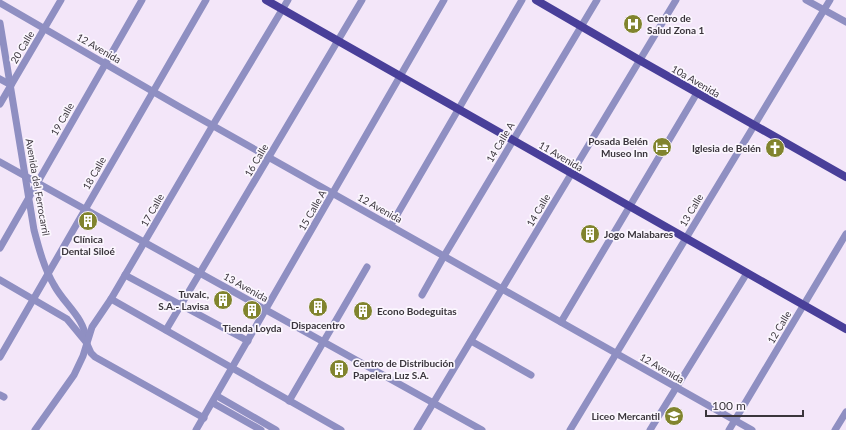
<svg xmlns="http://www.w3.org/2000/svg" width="846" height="430" viewBox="0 0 846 430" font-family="Lato,sans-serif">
  <rect width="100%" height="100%" fill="#f3e6f9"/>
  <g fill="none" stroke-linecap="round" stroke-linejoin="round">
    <!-- minor -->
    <g stroke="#8f8fc2" stroke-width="7">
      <polyline points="806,0 846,22"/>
      <polyline points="0,3 178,106 752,430"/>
      <path d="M 0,23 L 34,230 C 39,249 44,268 54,285 C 64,304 85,318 86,340"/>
      <polyline points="0,79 11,85"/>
      <polyline points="0,104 61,0"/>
      <polyline points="0,162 482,430"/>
      <polyline points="391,225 522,0"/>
      <polyline points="0,248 142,0"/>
      <polyline points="125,275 248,341"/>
      <polyline points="0,280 67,319 86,342 91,353 95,357 204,418"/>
      <polyline points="422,295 444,256 597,0"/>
      <polyline points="111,299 341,430"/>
      <polyline points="561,322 697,93"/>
      <polyline points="166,330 362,0"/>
      <polyline points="471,341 531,375"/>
      <polyline points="0,357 206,0"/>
      <polyline points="0,395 4,397"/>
      <polyline points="217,396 276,430"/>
      <polyline points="289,401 367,267"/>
      <polyline points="213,403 261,430"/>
      <polyline points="35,430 74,375 83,356 92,327 111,299 213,125 288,0"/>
      <polyline points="196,430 444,0"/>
      <polyline points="417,430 676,0"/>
      <polyline points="570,430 830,0"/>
      <polyline points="650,430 747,273"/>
      <polyline points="729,430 846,234"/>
      <polyline points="835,430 846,412"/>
    </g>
    <!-- major -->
    <g stroke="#493f99" stroke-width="8">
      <polyline points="266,0 846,329"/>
      <polyline points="536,0 641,61 846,177"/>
    </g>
  </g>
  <!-- icons -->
  <defs>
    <symbol id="hospital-disc" viewBox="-11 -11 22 22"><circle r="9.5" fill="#81842e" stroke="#fbf6fe"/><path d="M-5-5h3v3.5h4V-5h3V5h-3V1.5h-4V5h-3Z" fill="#fff"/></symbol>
    <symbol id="hotel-disc" viewBox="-11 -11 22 22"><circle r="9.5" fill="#81842e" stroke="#fbf6fe"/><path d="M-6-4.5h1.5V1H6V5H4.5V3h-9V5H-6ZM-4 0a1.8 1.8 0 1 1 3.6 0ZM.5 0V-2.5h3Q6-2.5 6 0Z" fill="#fff"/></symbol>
    <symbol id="church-disc" viewBox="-11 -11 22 22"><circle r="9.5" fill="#81842e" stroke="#fbf6fe"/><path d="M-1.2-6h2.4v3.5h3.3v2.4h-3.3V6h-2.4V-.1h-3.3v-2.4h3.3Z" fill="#fff"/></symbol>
    <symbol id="building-disc" viewBox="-11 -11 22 22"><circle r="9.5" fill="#81842e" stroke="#fbf6fe"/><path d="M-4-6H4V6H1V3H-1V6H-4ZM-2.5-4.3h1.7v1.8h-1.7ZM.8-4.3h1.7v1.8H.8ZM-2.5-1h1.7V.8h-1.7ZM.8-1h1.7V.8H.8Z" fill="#fff"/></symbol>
    <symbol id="university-disc" viewBox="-11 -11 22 22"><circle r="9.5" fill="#81842e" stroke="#fbf6fe"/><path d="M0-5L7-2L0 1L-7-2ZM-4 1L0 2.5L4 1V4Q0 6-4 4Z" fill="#fff"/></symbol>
  </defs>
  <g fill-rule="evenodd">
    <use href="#hospital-disc" x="622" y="13" width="22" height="22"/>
    <use href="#hotel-disc" x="651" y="136" width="22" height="22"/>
    <use href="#church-disc" x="764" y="137" width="22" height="22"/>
    <use href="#building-disc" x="77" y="210" width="22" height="22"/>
    <use href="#building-disc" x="579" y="223" width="22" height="22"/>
    <use href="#building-disc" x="212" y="289" width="22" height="22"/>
    <use href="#building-disc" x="307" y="296" width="22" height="22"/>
    <use href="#building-disc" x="241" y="299" width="22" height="22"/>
    <use href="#building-disc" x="352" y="300" width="22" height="22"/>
    <use href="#building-disc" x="328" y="358" width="22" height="22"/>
    <use href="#university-disc" x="663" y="405" width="22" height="22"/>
  </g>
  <g text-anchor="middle" stroke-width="3.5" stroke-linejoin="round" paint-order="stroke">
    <!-- poi labels -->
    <g font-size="10" font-weight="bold" fill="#3a353c" stroke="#fbf6fe" text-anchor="start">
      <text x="647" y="22">Centro de<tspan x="647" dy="12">Salud Zona 1</tspan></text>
      <text x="648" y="145" text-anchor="end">Posada Belén<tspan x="648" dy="12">Museo Inn</tspan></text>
      <text x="761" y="152" text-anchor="end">Iglesia de Belén</text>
      <text x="604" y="238">Jogo Malabares</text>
      <text x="88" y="243" text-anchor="middle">Clínica<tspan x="88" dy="12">Dental Siloé</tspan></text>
      <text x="209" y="298" text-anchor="end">Tuvalc,<tspan x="209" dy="12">S.A.- Lavisa</tspan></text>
      <text x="377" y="315">Econo Bodeguitas</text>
      <text x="318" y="329" text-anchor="middle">Dispacentro</text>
      <text x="252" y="332" text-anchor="middle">Tienda Loyda</text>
      <text x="353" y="367">Centro de Distribución<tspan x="353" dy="12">Papelera Luz S.A.</tspan></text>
      <text x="660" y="420" text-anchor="end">Liceo Mercantil</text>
    </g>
    <!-- street labels -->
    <g font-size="10" fill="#3a353c" stroke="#fbf6fe">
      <text transform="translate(22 47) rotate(-59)" y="4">20 Calle</text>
      <text transform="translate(99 48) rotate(30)" y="4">12 Avenida</text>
      <text transform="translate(696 81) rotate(30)" y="4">10a Avenida</text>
      <text transform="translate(62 119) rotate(-60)" y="4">19 Calle</text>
      <text transform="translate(500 142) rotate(-59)" y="4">14 Calle A</text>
      <text transform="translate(561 156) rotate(30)" y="4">11 Avenida</text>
      <text transform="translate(256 160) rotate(-59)" y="4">16 Calle</text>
      <text transform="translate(94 173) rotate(-60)" y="4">18 Calle</text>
      <text transform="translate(38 187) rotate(80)" y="4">Avenida del Ferrocarril</text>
      <text transform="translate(380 208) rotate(29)" y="4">12 Avenida</text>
      <text transform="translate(152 210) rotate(-60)" y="4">17 Calle</text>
      <text transform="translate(312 210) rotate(-60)" y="4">15 Calle A</text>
      <text transform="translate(538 210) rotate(-59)" y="4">14 Calle</text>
      <text transform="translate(691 210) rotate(-59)" y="4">13 Calle</text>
      <text transform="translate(246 287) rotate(29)" y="4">13 Avenida</text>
      <text transform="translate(779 327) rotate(-59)" y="4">12 Calle</text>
      <text transform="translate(662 368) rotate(30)" y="4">12 Avenida</text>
    </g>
  </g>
  <!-- scale -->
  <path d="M706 410v6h97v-6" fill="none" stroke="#3a353c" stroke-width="2"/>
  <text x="712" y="410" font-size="12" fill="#3a353c" stroke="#fbf6fe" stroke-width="3" paint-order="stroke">100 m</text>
</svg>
